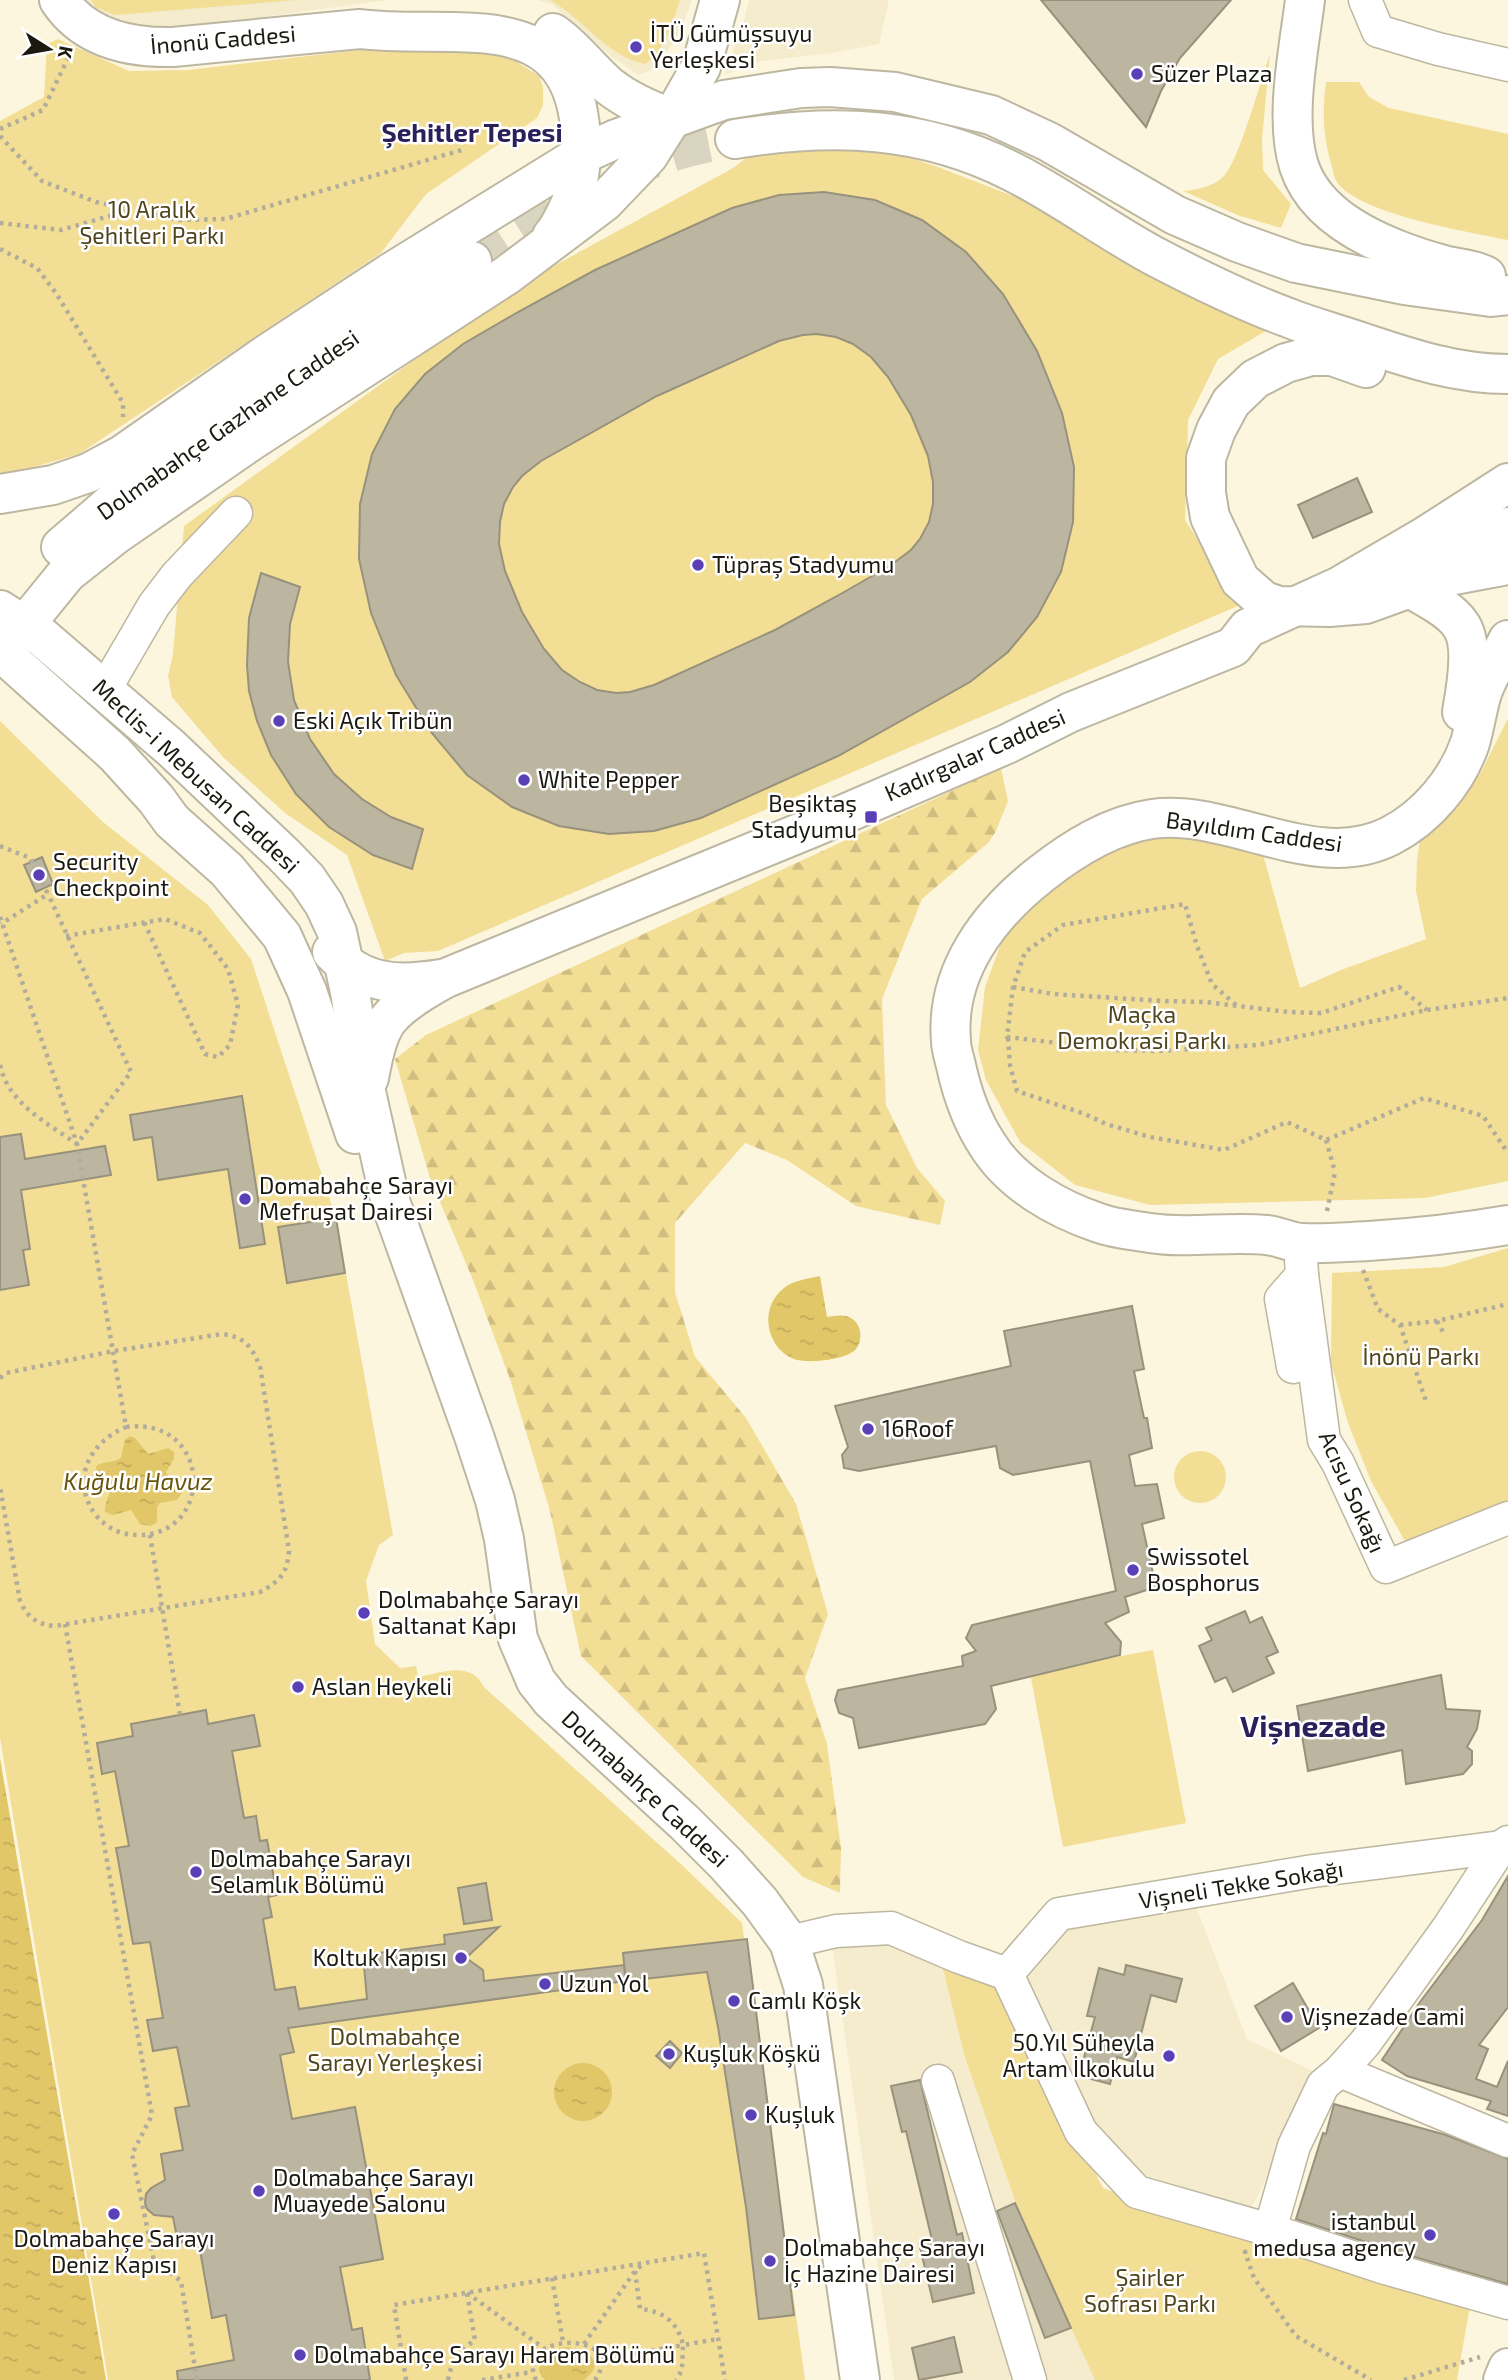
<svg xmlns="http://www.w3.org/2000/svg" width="1508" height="2380" viewBox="0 0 1508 2380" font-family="'Exo 2',sans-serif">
  <defs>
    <pattern id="forest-firs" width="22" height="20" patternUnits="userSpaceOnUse" patternTransform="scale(1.75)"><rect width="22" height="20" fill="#f3de96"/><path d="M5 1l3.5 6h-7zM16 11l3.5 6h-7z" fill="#d0be80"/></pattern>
    <pattern id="water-ripples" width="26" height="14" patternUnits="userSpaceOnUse" patternTransform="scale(1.75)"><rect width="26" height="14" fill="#e2c769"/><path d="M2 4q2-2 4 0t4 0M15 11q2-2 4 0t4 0" fill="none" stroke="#c1aa5a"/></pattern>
  </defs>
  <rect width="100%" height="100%" fill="#fcf6df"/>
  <!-- built -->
  <g fill="#f4eccd">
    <polygon points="82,0 388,0 182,28 128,30 109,25"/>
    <polygon points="537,0 692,0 679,36 653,69 639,75 612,57 553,5"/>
    <polygon points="749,0 889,0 879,44 832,53 761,61 724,75 743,24"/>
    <polygon points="1194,1901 1247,2039 1319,2074 1248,2215 1140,2185 1085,2127 1021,1975 1061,1924"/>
    <polygon points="890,1936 940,1957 965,2058 1023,2223 1095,2380 894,2380 832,1945"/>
  </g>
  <!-- green -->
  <g fill="#f3de96">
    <polygon points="91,0 297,0 115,15 95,7"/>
    <path d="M 550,0 L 680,0 C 673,22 665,51 645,64 C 606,56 584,19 550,0 Z"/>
    <polygon points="58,39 129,71 188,70 360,50 465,48 506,55 539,76 543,87 543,105 537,118 426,194 381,253 159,401 79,454 0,477 0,121 44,97 47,44"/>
    <path d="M 1270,54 L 1262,139 L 1263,170 L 1291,204 L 1281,228 L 1240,216 L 1183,191 C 1197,190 1212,187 1223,177 C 1238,164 1262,77 1270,54 Z"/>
    <path d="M 1326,82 L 1359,82 L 1369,97 L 1389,108 L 1508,134 L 1508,240 C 1469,232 1358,214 1337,182 C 1334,178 1333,171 1332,167 C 1323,138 1322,111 1326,82 Z"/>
    <polygon points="857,141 938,167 1028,202 1271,328 1218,359 1188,420 1185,520 1240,605 438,951 404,953 385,961 347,855 285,813 223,757 172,697 168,676 173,654 184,526 517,286 733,168 761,147"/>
    <polygon points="1508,718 1508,1181 1425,1198 1150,1205 1075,1185 1020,1142 986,1080 978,1050 985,987 1007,927 1042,889 1118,844 1159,833 1261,847 1300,988 1341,970 1426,939 1416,891 1417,861 1420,838 1473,774 1479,776"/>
    <path d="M 0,721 L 103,822 L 208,905 L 251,959 L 336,1218 L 393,1535 L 379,1545 L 366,1581 L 375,1644 L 400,1668 L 416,1666 L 418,1677 C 443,1673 470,1660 484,1687 L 683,1866 L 742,1923 L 805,2380 L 108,2380 L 0,1738 Z"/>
    <polygon points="1508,1248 1508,1504 1405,1541 1371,1481 1348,1423 1331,1363 1332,1273 1444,1267"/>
    <circle cx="1200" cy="1477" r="26"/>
    <polygon points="1153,1650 1186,1823 1063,1847 1030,1673"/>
    <polygon points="940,1957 998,1985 1103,2188 1132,2199 1470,2306 1457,2380 1095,2380 1023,2223 965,2058"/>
  </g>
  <!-- forest -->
  <polygon fill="url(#forest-firs)" points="1001,768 1008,801 996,831 989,842 922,899 882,999 886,1105 917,1168 945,1201 940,1225 856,1206 787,1160 745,1143 675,1223 675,1292 695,1357 746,1418 796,1504 828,1614 805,1678 827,1744 841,1848 840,1893 803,1877 581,1656 550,1511 510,1379 473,1280 430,1178 395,1059 426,1035"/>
  <!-- water -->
  <g fill="url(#water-ripples)">
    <path d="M 820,1276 L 827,1317 C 834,1316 842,1314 849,1317 C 861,1322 864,1339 856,1349 C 847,1360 807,1364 794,1359 C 765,1347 759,1307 784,1288 C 794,1280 807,1279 820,1276 Z"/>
    <path d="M 130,1436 L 135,1438 L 148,1454 L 168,1448 L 174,1452 L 174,1459 L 166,1472 L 169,1477 L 180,1484 L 182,1493 L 177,1500 L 160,1503 L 157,1507 L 157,1522 L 151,1526 L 140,1524 L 131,1510 L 113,1515 L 105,1512 C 104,1503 111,1494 110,1488 C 109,1484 100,1479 97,1475 L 96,1466 C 104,1461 113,1463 121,1458 L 125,1440 Z"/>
    <polygon points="0,1758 106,2380 0,2380"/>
    <circle cx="583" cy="2092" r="29"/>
    <path d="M 564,2347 C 585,2347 609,2361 584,2380 L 545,2380 C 539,2375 539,2370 540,2363 L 553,2350 Z"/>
  </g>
  <!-- building -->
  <g fill="#bcb6a0" stroke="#98927d" stroke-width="2" fill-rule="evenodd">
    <polygon points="1041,0 1231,0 1180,58 1161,91 1146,127"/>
    <path d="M 824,192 L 875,200 L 922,220 L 966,252 L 1003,294 L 1037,351 L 1062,413 L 1074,467 L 1073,522 L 1061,572 L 1037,617 L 1008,652 L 970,682 L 838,756 L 701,818 L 654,831 L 609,834 L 559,826 L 512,807 L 467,775 L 431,732 L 396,675 L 371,613 L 359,559 L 360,504 L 372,454 L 395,409 L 425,374 L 463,344 L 518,312 L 595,270 L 732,208 L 779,195 ZM 817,334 L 836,337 L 853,344 L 871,357 L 888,377 L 911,415 L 928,456 L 933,482 L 933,504 L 929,522 L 920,539 L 911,550 L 891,565 L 846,591 L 775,630 L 654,685 L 630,692 L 616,693 L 597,690 L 580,682 L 562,670 L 544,649 L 522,612 L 505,571 L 499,544 L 500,522 L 504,504 L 513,487 L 522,476 L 541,461 L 657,396 L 779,341 L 803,335 Z"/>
    <polygon points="1357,478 1372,512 1313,538 1298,505"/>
    <polygon points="261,573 300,587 290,624 288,662 294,700 310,739 334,774 362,799 391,817 423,829 412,869 373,855 329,827 296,794 271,755 257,721 249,691 247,665 249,618"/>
    <polygon points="42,857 53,884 36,892 24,865"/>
    <polygon points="242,1096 265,1244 240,1248 228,1169 158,1180 152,1137 134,1140 130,1115"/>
    <polygon points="21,1134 25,1159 105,1146 111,1175 21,1190 30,1249 23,1250 29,1285 0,1290 0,1137"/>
    <polygon points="336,1218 345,1273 287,1283 278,1227"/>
    <polygon points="1132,1306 1144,1369 1134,1371 1144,1418 1147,1418 1152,1448 1129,1455 1135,1486 1157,1484 1164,1518 1142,1524 1156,1587 1125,1597 1129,1612 1105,1623 1121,1642 1120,1655 991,1686 996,1709 985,1724 859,1748 853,1718 839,1713 835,1700 838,1690 963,1666 962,1656 976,1651 966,1638 972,1625 1116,1591 1090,1461 1013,1475 1000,1468 996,1446 859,1471 844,1468 842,1455 848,1447 835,1406 1011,1366 1004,1331"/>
    <polygon points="1245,1611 1250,1623 1262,1617 1278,1652 1266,1657 1274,1673 1233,1692 1226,1677 1215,1682 1199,1646 1212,1640 1206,1628"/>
    <polygon points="1441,1675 1446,1709 1480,1711 1477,1729 1467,1747 1472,1751 1472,1764 1463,1774 1406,1784 1402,1750 1308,1771 1297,1706"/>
    <polygon points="206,1710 208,1724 254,1715 260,1746 232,1751 244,1818 256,1816 260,1841 267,1840 277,1895 268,1897 272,1917 263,1919 275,1990 295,1987 299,2009 367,1999 363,1955 445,1944 444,1935 499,1927 466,1958 483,1970 484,1981 624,1965 626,1981 288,2028 294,2052 280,2055 292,2119 355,2107 383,2259 340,2267 352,2330 362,2328 370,2380 178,2380 177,2371 234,2360 226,2315 212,2318 198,2239 178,2243 173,2217 154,2215 147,2209 145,2203 146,2194 151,2188 165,2180 161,2154 183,2150 175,2108 189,2106 177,2047 153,2051 147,2020 163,2018 150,1942 133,1944 116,1848 129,1846 115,1771 102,1774 97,1743 133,1736 131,1724"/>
    <polygon points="1508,1876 1508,2007 1479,2045 1488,2049 1476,2079 1497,2087 1508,2061 1508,2116 1487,2109 1491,2101 1407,2076 1382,2060 1420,2002 1482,1920"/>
    <polygon points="486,1883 492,1920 464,1924 458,1888"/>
    <polygon points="747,1939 794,2315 759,2319 746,2207 718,2027 707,1972 626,1981 623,1953"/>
    <polygon points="1126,1965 1182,1979 1176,2002 1151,1995 1134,2062 1117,2057 1110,2084 1087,2078 1082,2065 1095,2017 1087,2016 1099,1968 1124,1975"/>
    <polygon points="1293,1983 1319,2028 1281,2051 1255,2006"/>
    <polygon points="670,2041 682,2053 670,2068 656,2056"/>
    <polygon points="920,2080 957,2235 962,2233 974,2293 933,2302 919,2243 932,2240 906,2131 902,2132 891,2086"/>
    <polygon points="1334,2104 1446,2135 1508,2159 1508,2284 1387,2249 1296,2219 1323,2133 1326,2134"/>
    <polygon points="1015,2203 1071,2328 1045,2338 997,2211"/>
    <polygon points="954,2337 962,2372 919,2380 912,2348"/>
  </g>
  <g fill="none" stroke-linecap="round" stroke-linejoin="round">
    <!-- major-tunnel -->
    <path stroke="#dad5c0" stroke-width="38" stroke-dasharray="38 19" stroke-linecap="butt" d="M 472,261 C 553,208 637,150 735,139"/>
    <defs>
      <g id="minor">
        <polyline points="1365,0 1378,31 1438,49 1508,65"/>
        <polyline points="105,689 154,605 177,575 236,513"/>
        <polyline points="1300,1243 1302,1275 1324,1440 1338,1463 1386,1567 1508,1518"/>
        <polyline points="1293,1367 1281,1299 1302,1275"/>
        <polyline points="789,1942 836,1931 891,1928 959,1957 1007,1974"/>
        <polyline points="1007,1974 1081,2132 1137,2192 1270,2230 1382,2267 1508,2303"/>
        <polyline points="1007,1974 1059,1914 1313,1871 1501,1847"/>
        <polyline points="1340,2071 1508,2141"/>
        <polyline points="938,2081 1030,2380"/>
        <polyline points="1270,2230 1294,2146 1323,2085 1340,2071 1365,2043 1448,1928 1501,1847 1508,1842"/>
      </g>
      <g id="major">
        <path d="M 59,0 C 85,39 130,48 173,47 L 360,29 C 456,41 576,0 581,141 C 582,169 578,189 566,213 C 562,221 558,230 552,236"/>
        <path d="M 1305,0 C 1299,48 1284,119 1299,166 C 1313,209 1359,235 1398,250 C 1413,256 1429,261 1444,265 C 1458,269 1474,269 1486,276"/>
        <path d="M 553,33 C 575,48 589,69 609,86 C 627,100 651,111 672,118"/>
        <path d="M 735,139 C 833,123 923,126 1013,172 C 1062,197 1106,230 1154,256 C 1198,279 1242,301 1289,318 C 1314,328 1339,334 1364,343 C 1412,359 1457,374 1508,374"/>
        <polyline points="1366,368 1332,356 1311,356 1286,363 1255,379 1231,402 1216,430 1206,458 1206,493 1210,517 1240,580 1264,601 1279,606 1329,607 1366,604 1438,578 1508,565"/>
        <polyline points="0,494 53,485 88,473 122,455 264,356 390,273 581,155 616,139 724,100 801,88 830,87 895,92 991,115 1049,142 1175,215 1237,242 1296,263 1404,285 1491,297 1508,295"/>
        <polyline points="61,547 119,497 202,439 472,261"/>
        <polyline points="1416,567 1508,527"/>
        <path d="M 1410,588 C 1426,598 1449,608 1460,624 C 1475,643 1466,689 1462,712"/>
        <polyline points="0,610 42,637 171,748 284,855 307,879 324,904 337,932 350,992 366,1092 391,1204 474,1436 495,1500 504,1539 518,1639 536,1681 551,1700 685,1823 726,1864 760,1902 789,1942 803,1985 860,2380"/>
        <path d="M 1508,640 C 1500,657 1488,675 1482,693 C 1477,709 1475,726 1470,743 C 1457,781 1427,817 1390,836 C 1315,874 1229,808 1152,819 C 1111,825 1074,848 1041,874 C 990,914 945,971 951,1041 C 951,1050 955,1060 957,1070 C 963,1096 972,1121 987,1144 C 1011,1183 1057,1209 1099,1223 C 1115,1229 1133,1230 1150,1233 C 1188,1239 1228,1231 1267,1235 C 1279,1236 1291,1243 1303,1243 C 1325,1244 1347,1242 1369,1241 C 1416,1238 1462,1233 1508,1225"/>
        <polyline points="0,651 115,754 156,799 172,821 227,870 282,936 307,991 355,1134"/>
        <polyline points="2,653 67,573 115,535 251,441 507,275 604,202 648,156 672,118 701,67 720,0"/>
        <path d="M 332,952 C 364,985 398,986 441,979"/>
        <path d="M 369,1078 C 372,1062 375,1044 382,1030 C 391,1008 426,989 446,978 L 814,827 L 1007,744 L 1071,712 L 1233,647 L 1248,628 L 1340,586 L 1424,537 L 1508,483"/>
        <polyline points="1503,2380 1508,2368"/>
      </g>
    </defs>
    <!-- minor casing -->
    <use href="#minor" stroke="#bdb7a1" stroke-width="35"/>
    <!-- major casing -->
    <use href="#major" stroke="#bdb7a1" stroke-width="42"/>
    <!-- path -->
    <g stroke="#b2ad9b" stroke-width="4.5" stroke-dasharray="3.5 5" stroke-linecap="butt">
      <polyline points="0,129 43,110 72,50"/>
      <polyline points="0,136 42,181 96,202 180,220 225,219 462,150"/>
      <polyline points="0,223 61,230 130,210"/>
      <polyline points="0,249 37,268 56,293 123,403 123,417"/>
      <polyline points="0,846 30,858 48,894 1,924"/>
      <path d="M 0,917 L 77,1144 L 126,1427 C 212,1416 216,1536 137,1535 C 120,1535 105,1527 95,1514 C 70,1479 90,1442 126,1427"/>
      <polyline points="66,936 165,919 200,933 228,969 238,1005 230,1045 218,1057 205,1054 144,922"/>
      <polyline points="1013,987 1053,994 1163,1001 1205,1002 1288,1012 1321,1013 1399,987 1427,1010"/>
      <polyline points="1236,1005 1212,984 1197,946 1185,904 1063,925 1025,952 1013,987 1007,1037 1117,1050 1157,1051 1258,1045 1427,1010 1508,998"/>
      <polyline points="1008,1038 1010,1065 1017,1091 1085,1114 1106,1124 1150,1137 1224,1150 1287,1122 1326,1140 1424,1098 1483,1116 1508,1153"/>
      <path d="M 0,1065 C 8,1103 47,1123 77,1144 L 131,1072 L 48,894"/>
      <polyline points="1326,1140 1335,1172"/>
      <polyline points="1327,1211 1335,1172"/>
      <polyline points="1363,1270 1378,1309 1400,1325 1426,1401"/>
      <polyline points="1437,1321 1443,1332"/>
      <polyline points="1400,1325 1437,1321 1508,1304"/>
      <path d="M 0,1378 L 6,1373 L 114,1351 L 222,1334 C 245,1337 251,1346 260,1366 L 289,1551 C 287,1574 280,1581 260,1592 L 55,1626 C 38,1625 27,1617 20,1601 L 0,1487"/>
      <polyline points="150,1535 180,1715"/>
      <polyline points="65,1624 152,2115 132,2154 154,2261 181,2281 197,2380"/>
      <polyline points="1247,2251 1245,2252 1254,2278 1296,2336 1371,2380"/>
      <path d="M 635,2271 L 640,2309 C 663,2311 678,2322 683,2345 L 718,2339"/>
      <polyline points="552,2278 563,2342"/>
      <polyline points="467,2293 545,2349"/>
      <polyline points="584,2344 635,2271 644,2263"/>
      <polyline points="601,2360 683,2345 682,2370 676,2380"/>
      <polyline points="406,2380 394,2305 704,2253 725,2380"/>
      <path d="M 448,2380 C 452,2360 458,2352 475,2340 L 467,2293"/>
      <polyline points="482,2380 532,2372"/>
      <path d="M 536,2380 C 512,2331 630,2330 595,2380"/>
      <polyline points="1404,2380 1480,2357"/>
    </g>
    <!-- minor -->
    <use href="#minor" stroke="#fff" stroke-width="32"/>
    <!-- major -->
    <use href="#major" stroke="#fff" stroke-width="38"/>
  </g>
  <!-- markers -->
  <g fill="#5a3fb7" stroke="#fff" stroke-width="2.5">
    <circle cx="636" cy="47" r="7"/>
    <circle cx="1137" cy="74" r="7"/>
    <circle cx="698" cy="565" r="7"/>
    <circle cx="279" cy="721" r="7"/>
    <circle cx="524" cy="780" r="7"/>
    <rect x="864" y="810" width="14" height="14" rx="3.5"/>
    <circle cx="39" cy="875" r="7"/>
    <circle cx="245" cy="1199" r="7"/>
    <circle cx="868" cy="1429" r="7"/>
    <circle cx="1133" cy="1570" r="7"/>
    <circle cx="364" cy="1613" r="7"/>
    <circle cx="298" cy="1687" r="7"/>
    <circle cx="196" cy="1872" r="7"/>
    <circle cx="461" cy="1958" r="7"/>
    <circle cx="545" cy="1984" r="7"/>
    <circle cx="734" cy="2001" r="7"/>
    <circle cx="1287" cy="2017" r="7"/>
    <circle cx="669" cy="2054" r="7"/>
    <circle cx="1169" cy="2056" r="7"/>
    <circle cx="751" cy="2115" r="7"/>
    <circle cx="259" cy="2191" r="7"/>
    <circle cx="114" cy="2214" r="7"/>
    <circle cx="1430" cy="2235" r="7"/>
    <circle cx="770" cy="2261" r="7"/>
    <circle cx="300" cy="2355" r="7"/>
  </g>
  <g text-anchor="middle" stroke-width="5" stroke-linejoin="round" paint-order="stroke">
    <!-- poi labels -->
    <g font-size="23" fill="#1b1910" stroke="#fff" text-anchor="start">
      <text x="650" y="42">İTÜ Gümüşsuyu<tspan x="650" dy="26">Yerleşkesi</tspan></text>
      <text x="1151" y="82">Süzer Plaza</text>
      <text x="712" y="573">Tüpraş Stadyumu</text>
      <text x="293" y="729">Eski Açık Tribün</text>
      <text x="538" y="788">White Pepper</text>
      <text x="857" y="812" text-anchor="end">Beşiktaş<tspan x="857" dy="26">Stadyumu</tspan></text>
      <text x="53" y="870">Security<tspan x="53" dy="26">Checkpoint</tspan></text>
      <text x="259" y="1194">Domabahçe Sarayı<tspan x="259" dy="26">Mefruşat Dairesi</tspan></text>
      <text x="882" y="1437">16Roof</text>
      <text x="1147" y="1565">Swissotel<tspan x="1147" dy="26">Bosphorus</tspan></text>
      <text x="378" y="1608">Dolmabahçe Sarayı<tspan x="378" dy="26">Saltanat Kapı</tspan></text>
      <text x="312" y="1695">Aslan Heykeli</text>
      <text x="210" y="1867">Dolmabahçe Sarayı<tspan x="210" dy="26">Selamlık Bölümü</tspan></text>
      <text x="447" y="1966" text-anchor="end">Koltuk Kapısı</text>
      <text x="559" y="1992">Uzun Yol</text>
      <text x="748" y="2009">Camlı Köşk</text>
      <text x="1301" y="2025">Vişnezade Cami</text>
      <text x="1155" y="2051" text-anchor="end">50.Yıl Süheyla<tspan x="1155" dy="26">Artam İlkokulu</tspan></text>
      <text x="683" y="2062">Kuşluk Köşkü</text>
      <text x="765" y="2123">Kuşluk</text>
      <text x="273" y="2186">Dolmabahçe Sarayı<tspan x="273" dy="26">Muayede Salonu</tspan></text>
      <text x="1416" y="2230" text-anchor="end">istanbul<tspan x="1416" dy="26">medusa agency</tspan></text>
      <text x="114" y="2247" text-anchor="middle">Dolmabahçe Sarayı<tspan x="114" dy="26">Deniz Kapısı</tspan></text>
      <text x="784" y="2256">Dolmabahçe Sarayı<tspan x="784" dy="26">İç Hazine Dairesi</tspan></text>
      <text x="314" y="2363">Dolmabahçe Sarayı Harem Bölümü</text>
    </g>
    <!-- street labels -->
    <g font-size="23" fill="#1b1910" stroke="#fff">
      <text transform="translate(223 40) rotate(-5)" y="8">İnonü Caddesi</text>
      <text transform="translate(228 425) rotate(-35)" y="8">Dolmabahçe Gazhane Caddesi</text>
      <text transform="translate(975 755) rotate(-24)" y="8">Kadırgalar Caddesi</text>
      <text transform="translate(196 776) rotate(43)" y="8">Meclis-i Mebusan Caddesi</text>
      <text transform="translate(1254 832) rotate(8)" y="8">Bayıldım Caddesi</text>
      <text transform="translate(1352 1492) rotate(66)" y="8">Acısu Sokağı</text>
      <text transform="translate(645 1789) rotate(43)" y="8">Dolmabahçe Caddesi</text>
      <text transform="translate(1241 1885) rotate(-9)" y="8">Vişneli Tekke Sokağı</text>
    </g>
    <!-- park labels -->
    <g font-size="23" fill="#50451d" stroke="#fff">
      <text x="152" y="218">10 Aralık<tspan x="152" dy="26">Şehitleri Parkı</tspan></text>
      <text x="1142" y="1023">Maçka<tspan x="1142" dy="26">Demokrasi Parkı</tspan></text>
      <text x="1421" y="1365">İnönü Parkı</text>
      <text x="395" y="2045">Dolmabahçe<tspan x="395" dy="26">Sarayı Yerleşkesi</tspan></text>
      <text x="1150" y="2286">Şairler<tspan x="1150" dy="26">Sofrası Parkı</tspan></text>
    </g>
    <!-- water labels -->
    <g font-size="24" font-style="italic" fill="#68560c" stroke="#fff">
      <text x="138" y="1490">Kuğulu Havuz</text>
    </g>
    <!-- quarter labels -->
    <g font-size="26" font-weight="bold" fill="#2b205a" stroke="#fff">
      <text x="472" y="142">Şehitler Tepesi</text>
    </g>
    <!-- district labels -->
    <g font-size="30" font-weight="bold" fill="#2b205a" stroke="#fff">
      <text x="1313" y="1737">Vişnezade</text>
    </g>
  </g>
  <!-- north arrow -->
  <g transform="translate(49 49) rotate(101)" stroke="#ffffff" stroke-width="5" paint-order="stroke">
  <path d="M0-5L12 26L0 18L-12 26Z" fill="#1b1910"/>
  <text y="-10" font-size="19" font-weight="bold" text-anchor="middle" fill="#1b1910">K</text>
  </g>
</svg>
